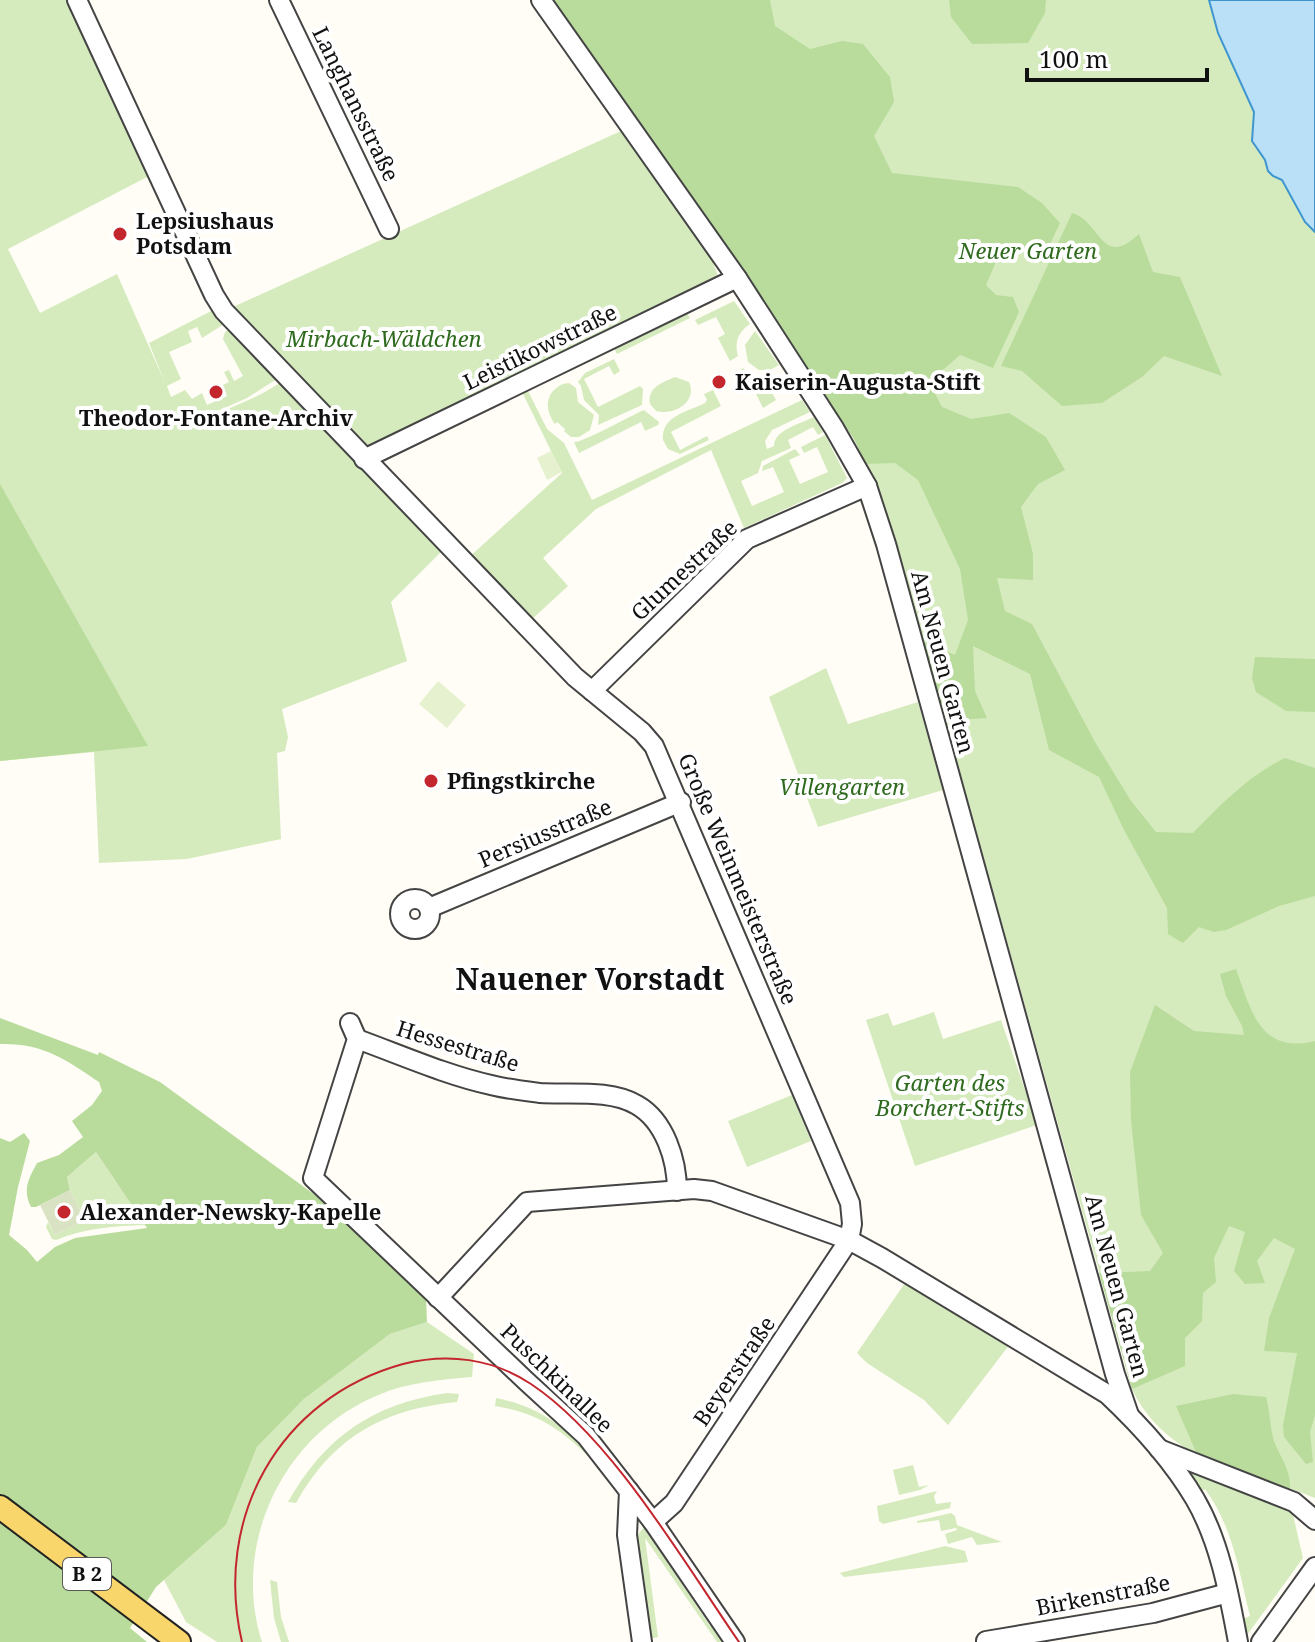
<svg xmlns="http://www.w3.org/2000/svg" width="1315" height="1642" viewBox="0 0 1315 1642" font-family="'Noto Serif',serif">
  <rect width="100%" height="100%" fill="#fffdf5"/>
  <!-- green -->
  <g fill="#d5ebbd">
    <path d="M 0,0 L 70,0 L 151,175 L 8,249 L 40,313 L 117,274 L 165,383 L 149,343 L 213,310 L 226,323 L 202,338 L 197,327 L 188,331 L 192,342 L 169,352 L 181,379 L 167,386 L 171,397 L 185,390 L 192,399 L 202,393 L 207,405 L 227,396 L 223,385 L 229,382 L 224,372 L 229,370 L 234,381 L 243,376 L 223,339 L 225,332 L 231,328 L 277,379 L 247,398 L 184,426 L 189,430 C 217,410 253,402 281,382 L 444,549 L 391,602 L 407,661 L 282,709 L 288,737 L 285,751 L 277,753 L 281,839 L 187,859 L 99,863 L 94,752 L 0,761 Z"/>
    <path d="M 549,0 L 1209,0 L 1218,33 L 1254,112 L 1252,141 L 1265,160 L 1268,171 L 1273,176 L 1282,180 L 1305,222 L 1315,232 L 1315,1498 L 1184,1447 C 1161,1432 1143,1413 1132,1389 L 898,551 L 875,483 L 854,439 L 742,274 Z"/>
    <polygon points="621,131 710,254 719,279 366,451 224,311"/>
    <path d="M 734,301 L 750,324 C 738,332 734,342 738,356 L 730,361 L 718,338 L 725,334 L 716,317 L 698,325 L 695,320 Z"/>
    <polygon points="687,313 690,318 617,354 614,348"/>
    <polygon points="755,331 779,365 770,370 759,370 748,362 745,345"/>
    <polygon points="614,359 620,371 614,375 609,366 584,379 598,407 640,386 643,389 642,405 598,425 599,415 584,400 581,386 578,382 585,373"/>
    <polygon points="743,368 752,377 766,381 776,400 763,408 754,390 746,394 736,373"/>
    <path d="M 675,377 L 689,382 C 698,402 674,416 656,411 L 650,404 C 647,387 662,383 675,377 Z"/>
    <path d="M 563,384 L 569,383 L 576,388 L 578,402 L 594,415 L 590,430 L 579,437 L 571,437 L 564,431 L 565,429 L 557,422 L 555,424 C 544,409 545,392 563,384 Z"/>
    <path d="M 527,389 L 547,429 L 564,443 L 592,500 L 802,400 L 810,412 L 772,430 L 765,441 L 767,449 L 774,446 C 774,430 800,424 814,417 L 823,432 L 818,435 L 813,427 L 788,440 L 791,448 L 762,461 L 758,473 L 741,481 L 752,506 L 784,492 L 773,467 L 762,471 L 763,466 L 795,449 L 800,455 L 789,460 L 800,484 L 828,472 L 817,447 L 804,453 L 801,447 L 825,435 L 847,478 L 842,483 L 744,528 L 711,450 L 596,509 L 543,558 L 568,586 L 529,622 L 467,559 L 562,473 L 522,392 Z"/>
    <path d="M 713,390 L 721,406 L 671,432 L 680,450 L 707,436 L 709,440 L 680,454 L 668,449 L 663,440 C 661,416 687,412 705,403 L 707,400 L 704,394 Z"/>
    <path d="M 644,410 L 659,422 L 658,425 L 645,431 L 641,422 L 579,453 L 574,442 C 582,443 630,416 644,410 Z"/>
    <polygon points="826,668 848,724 918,702 943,790 818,827 769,697"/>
    <polygon points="934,1012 943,1039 1001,1020 1037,1125 915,1166 866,1020 888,1013 893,1026"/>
    <polygon points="792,1095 811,1141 747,1167 728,1121"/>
    <path d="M 96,1152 L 145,1225 C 114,1226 85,1228 56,1240 L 52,1239 L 46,1227 L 48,1222 L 55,1235 L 85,1220 L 70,1190 L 67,1177 Z"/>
    <polygon points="907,1280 1010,1344 948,1425 924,1400 867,1363 857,1353"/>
    <path d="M 427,1322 L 474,1354 L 472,1377 C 439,1380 407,1382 376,1396 C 282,1436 231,1545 262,1642 L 217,1642 L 186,1622 L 164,1580 L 226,1525 L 257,1447 L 304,1399 L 390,1334 Z"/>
    <path d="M 447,1393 L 459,1394 L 457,1402 C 383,1409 333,1437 296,1503 L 288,1502 C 325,1437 372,1404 447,1393 Z"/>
    <path d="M 496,1398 C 535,1406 565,1424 588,1456 C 558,1427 536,1413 495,1406 Z"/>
    <polygon points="913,1465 919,1487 929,1485 920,1490 899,1495 893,1470"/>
    <path d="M 1193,1470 L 1291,1506 L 1303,1558 L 1247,1635 L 1240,1620 L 1250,1616 C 1239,1572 1233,1527 1205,1489 L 1196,1494 L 1187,1475 Z"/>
    <polygon points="937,1491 934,1496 936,1504 951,1502 950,1508 883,1524 879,1521 877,1506"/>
    <polygon points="951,1513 955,1516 957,1525 1002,1542 977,1545 972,1537 948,1544 945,1534 957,1530 956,1528 941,1531 939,1520 917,1523 917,1521"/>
    <polygon points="644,1527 710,1626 713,1624 725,1642 717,1642 645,1538 658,1637 649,1639 636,1537"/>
    <polygon points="945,1546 965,1551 968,1562 844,1577 840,1573"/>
    <polygon points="270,1580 277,1582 281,1617 289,1642 281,1642 274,1618"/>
  </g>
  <!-- forest -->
  <g fill="#b9dc9c">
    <path d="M 549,0 L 770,0 L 775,26 L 810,49 L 842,41 L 863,44 L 890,77 L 894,102 L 874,136 L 892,173 L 1018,187 L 1042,203 L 1060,223 L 1041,263 C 1024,253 1017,248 998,257 L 986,285 L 996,295 L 1013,297 L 1019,312 L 993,368 L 960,355 L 929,382 L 942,407 L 971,419 L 1009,413 L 1046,437 L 1065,470 L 1038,484 L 1021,507 L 1033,554 L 1033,580 L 997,578 L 1005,611 L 1032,624 L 1095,742 L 1131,801 L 1156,832 L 1193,833 C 1221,804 1248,776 1285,758 L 1315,768 L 1315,896 L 1279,906 L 1226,930 L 1214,932 L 1199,927 L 1183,943 L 1168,934 L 1167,908 L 1124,830 L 1099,777 L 1049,750 L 1030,674 L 973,646 L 975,691 L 987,718 L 944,721 L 923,642 L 955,655 L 968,620 L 960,569 L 918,480 L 895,463 L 866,464 L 854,439 L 742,274 Z"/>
    <polygon points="949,0 1046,0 1045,13 1028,43 972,44 951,17"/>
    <path d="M 1072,213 C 1101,221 1101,270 1139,234 L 1153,272 L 1180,277 L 1222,376 L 1164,356 L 1142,377 L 1102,403 L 1062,406 L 1022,371 L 1001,366 Z"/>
    <polygon points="0,484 148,746 0,761"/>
    <polygon points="1255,657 1315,659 1315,712 1286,711 1256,692 1252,678"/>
    <path d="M 1236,969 C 1251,1010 1260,1055 1315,1041 L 1315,1415 L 1310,1432 L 1313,1462 L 1306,1464 L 1284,1437 L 1283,1425 L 1297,1353 L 1264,1351 L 1269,1318 L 1295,1249 L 1274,1238 L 1257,1261 L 1265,1283 L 1245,1284 L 1234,1271 L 1245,1232 L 1229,1226 L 1214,1258 L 1216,1282 L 1203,1293 L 1202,1321 L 1185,1338 L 1185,1366 L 1132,1389 L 1099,1273 L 1150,1271 L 1163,1253 L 1141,1215 L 1131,1120 L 1130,1072 L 1155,1005 L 1194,1031 L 1244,1035 L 1242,1026 L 1226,996 L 1220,974 Z"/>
    <path d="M 0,1018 L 98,1055 L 99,1052 L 160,1082 L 326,1203 L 426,1298 L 427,1322 L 390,1334 L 304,1399 L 257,1447 L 226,1525 L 156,1587 L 130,1628 L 147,1642 L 0,1642 L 0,1138 L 10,1142 L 24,1133 L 30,1141 L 18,1187 L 9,1235 L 27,1250 L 37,1262 L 55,1247 L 75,1238 L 147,1228 L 96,1152 L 67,1177 L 70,1190 L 36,1207 L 31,1207 C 22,1190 29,1178 37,1163 L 59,1155 L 83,1137 L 72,1121 L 92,1105 L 102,1091 L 99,1082 C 65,1059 43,1043 0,1044 Z"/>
    <path d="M 1233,1394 L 1266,1397 C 1270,1411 1270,1428 1274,1441 C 1281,1459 1291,1470 1290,1489 L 1196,1452 L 1176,1406 Z"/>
  </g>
  <!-- cemetery -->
  <polygon fill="#d9e3c4" points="70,1190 85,1220 55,1235 40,1205"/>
  <!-- pitch -->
  <g fill="#e6f2cf">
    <polygon points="551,451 562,472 547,480 537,458"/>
    <polygon points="438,681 466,705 447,728 419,704"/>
  </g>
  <!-- water -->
  <polygon fill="#b9e0f7" stroke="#3f96cf" stroke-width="2" points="1209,0 1315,0 1315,232 1305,222 1282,180 1273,176 1268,171 1265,160 1252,141 1254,112 1218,33"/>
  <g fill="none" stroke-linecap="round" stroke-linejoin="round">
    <defs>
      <g id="minor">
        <polyline points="77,0 214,295 224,311 575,677 642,732 654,746 850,1203 852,1224 849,1240 674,1503 653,1522"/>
        <polyline points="279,0 389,229"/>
        <polyline points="541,0 737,278 834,428 867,486 886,544 1115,1374 1129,1415"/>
        <polyline points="364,459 737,278"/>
        <polyline points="592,691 747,539 867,486"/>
        <circle cx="415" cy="914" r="15"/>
        <polyline points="429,908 681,802"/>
        <polyline points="350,1023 357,1039 313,1178 525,1380 586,1436 653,1522 735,1642"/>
        <path d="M 357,1039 C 401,1055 446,1075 491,1085 C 507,1089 524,1091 540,1093 C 570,1095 610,1089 637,1105 C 665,1121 677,1160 677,1191"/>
        <path d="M 438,1298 L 527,1202 L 694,1189 L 712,1191 L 849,1240 L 882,1258 L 1107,1394 C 1140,1425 1172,1460 1195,1499 C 1220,1542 1229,1594 1238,1642"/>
        <polyline points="1159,1449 1294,1502 1315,1520"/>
        <polyline points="629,1491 627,1535 642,1642"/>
        <polyline points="986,1641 1153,1613 1228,1593"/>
        <polyline points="1261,1642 1315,1567"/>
      </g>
      <polyline id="major" points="0,1507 179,1642"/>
    </defs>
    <!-- minor casing -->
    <use href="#minor" stroke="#444" stroke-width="22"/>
    <!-- major casing -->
    <use href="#major" stroke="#222" stroke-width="26"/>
    <!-- minor -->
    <use href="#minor" stroke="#fff" stroke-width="18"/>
    <!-- major -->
    <use href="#major" stroke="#f9d66b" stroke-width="22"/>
    <!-- tram -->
    <path stroke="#c4262e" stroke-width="2" d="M 242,1642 C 213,1518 279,1398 403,1364 C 447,1353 492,1358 531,1384 C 612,1438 683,1561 739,1642"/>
  </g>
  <!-- markers -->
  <g fill="#c4262e" stroke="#fff" stroke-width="3">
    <circle cx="120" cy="234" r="8"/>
    <circle cx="719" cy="382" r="8"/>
    <circle cx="216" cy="392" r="8"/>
    <circle cx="431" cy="781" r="8"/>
    <circle cx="64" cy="1212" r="8"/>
  </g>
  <g text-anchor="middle" stroke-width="8" stroke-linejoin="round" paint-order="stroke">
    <!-- shield labels -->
    <rect fill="#fff" stroke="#585858" stroke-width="2" x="63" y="1558" width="48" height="32" rx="6"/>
    <g font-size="20" font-weight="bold" fill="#111">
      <text x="87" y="1581">B 2</text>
    </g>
    <!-- street labels -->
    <g font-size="22" fill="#111" stroke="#fff">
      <text transform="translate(356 104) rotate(64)" y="8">Langhansstraße</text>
      <text transform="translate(540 347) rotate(-26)" y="8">Leistikowstraße</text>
      <text transform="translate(684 570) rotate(-43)" y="8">Glumestraße</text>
      <text transform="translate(943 662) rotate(75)" y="8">Am Neuen Garten</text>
      <text transform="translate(545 833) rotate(-23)" y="8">Persiusstraße</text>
      <text transform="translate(738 879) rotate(67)" y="8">Große Weinmeisterstraße</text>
      <text transform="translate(458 1046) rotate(17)" y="8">Hessestraße</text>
      <text transform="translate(1117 1286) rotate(75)" y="8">Am Neuen Garten</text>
      <text transform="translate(734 1371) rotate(-56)" y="8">Beyerstraße</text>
      <text transform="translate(557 1378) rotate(44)" y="8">Puschkinallee</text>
      <text transform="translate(1103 1595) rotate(-11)" y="8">Birkenstraße</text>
    </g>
    <!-- poi labels -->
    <g font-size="22" font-weight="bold" fill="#111" stroke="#fff" text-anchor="start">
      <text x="136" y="229">Lepsiushaus<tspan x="136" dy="25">Potsdam</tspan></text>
      <text x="735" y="390">Kaiserin-Augusta-Stift</text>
      <text x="216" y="426" text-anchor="middle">Theodor-Fontane-Archiv</text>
      <text x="447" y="789">Pfingstkirche</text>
      <text x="80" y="1220">Alexander-Newsky-Kapelle</text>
    </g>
    <!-- park labels -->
    <g font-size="22" font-style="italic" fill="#2f6b1f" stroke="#fff">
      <text x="1028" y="259">Neuer Garten</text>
      <text x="384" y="347">Mirbach-Wäldchen</text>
      <text x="842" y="795">Villengarten</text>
      <text x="950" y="1091">Garten des<tspan x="950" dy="25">Borchert-Stifts</tspan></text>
    </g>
    <!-- district labels -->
    <g font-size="30" font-weight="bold" fill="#111" stroke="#fff">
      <text x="590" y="990">Nauener Vorstadt</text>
    </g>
  </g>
  <!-- scale -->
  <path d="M1027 68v12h180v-12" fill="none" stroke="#111111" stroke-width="4"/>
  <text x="1039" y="68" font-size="24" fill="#111111" stroke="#ffffff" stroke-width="6" paint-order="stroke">100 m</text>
</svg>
